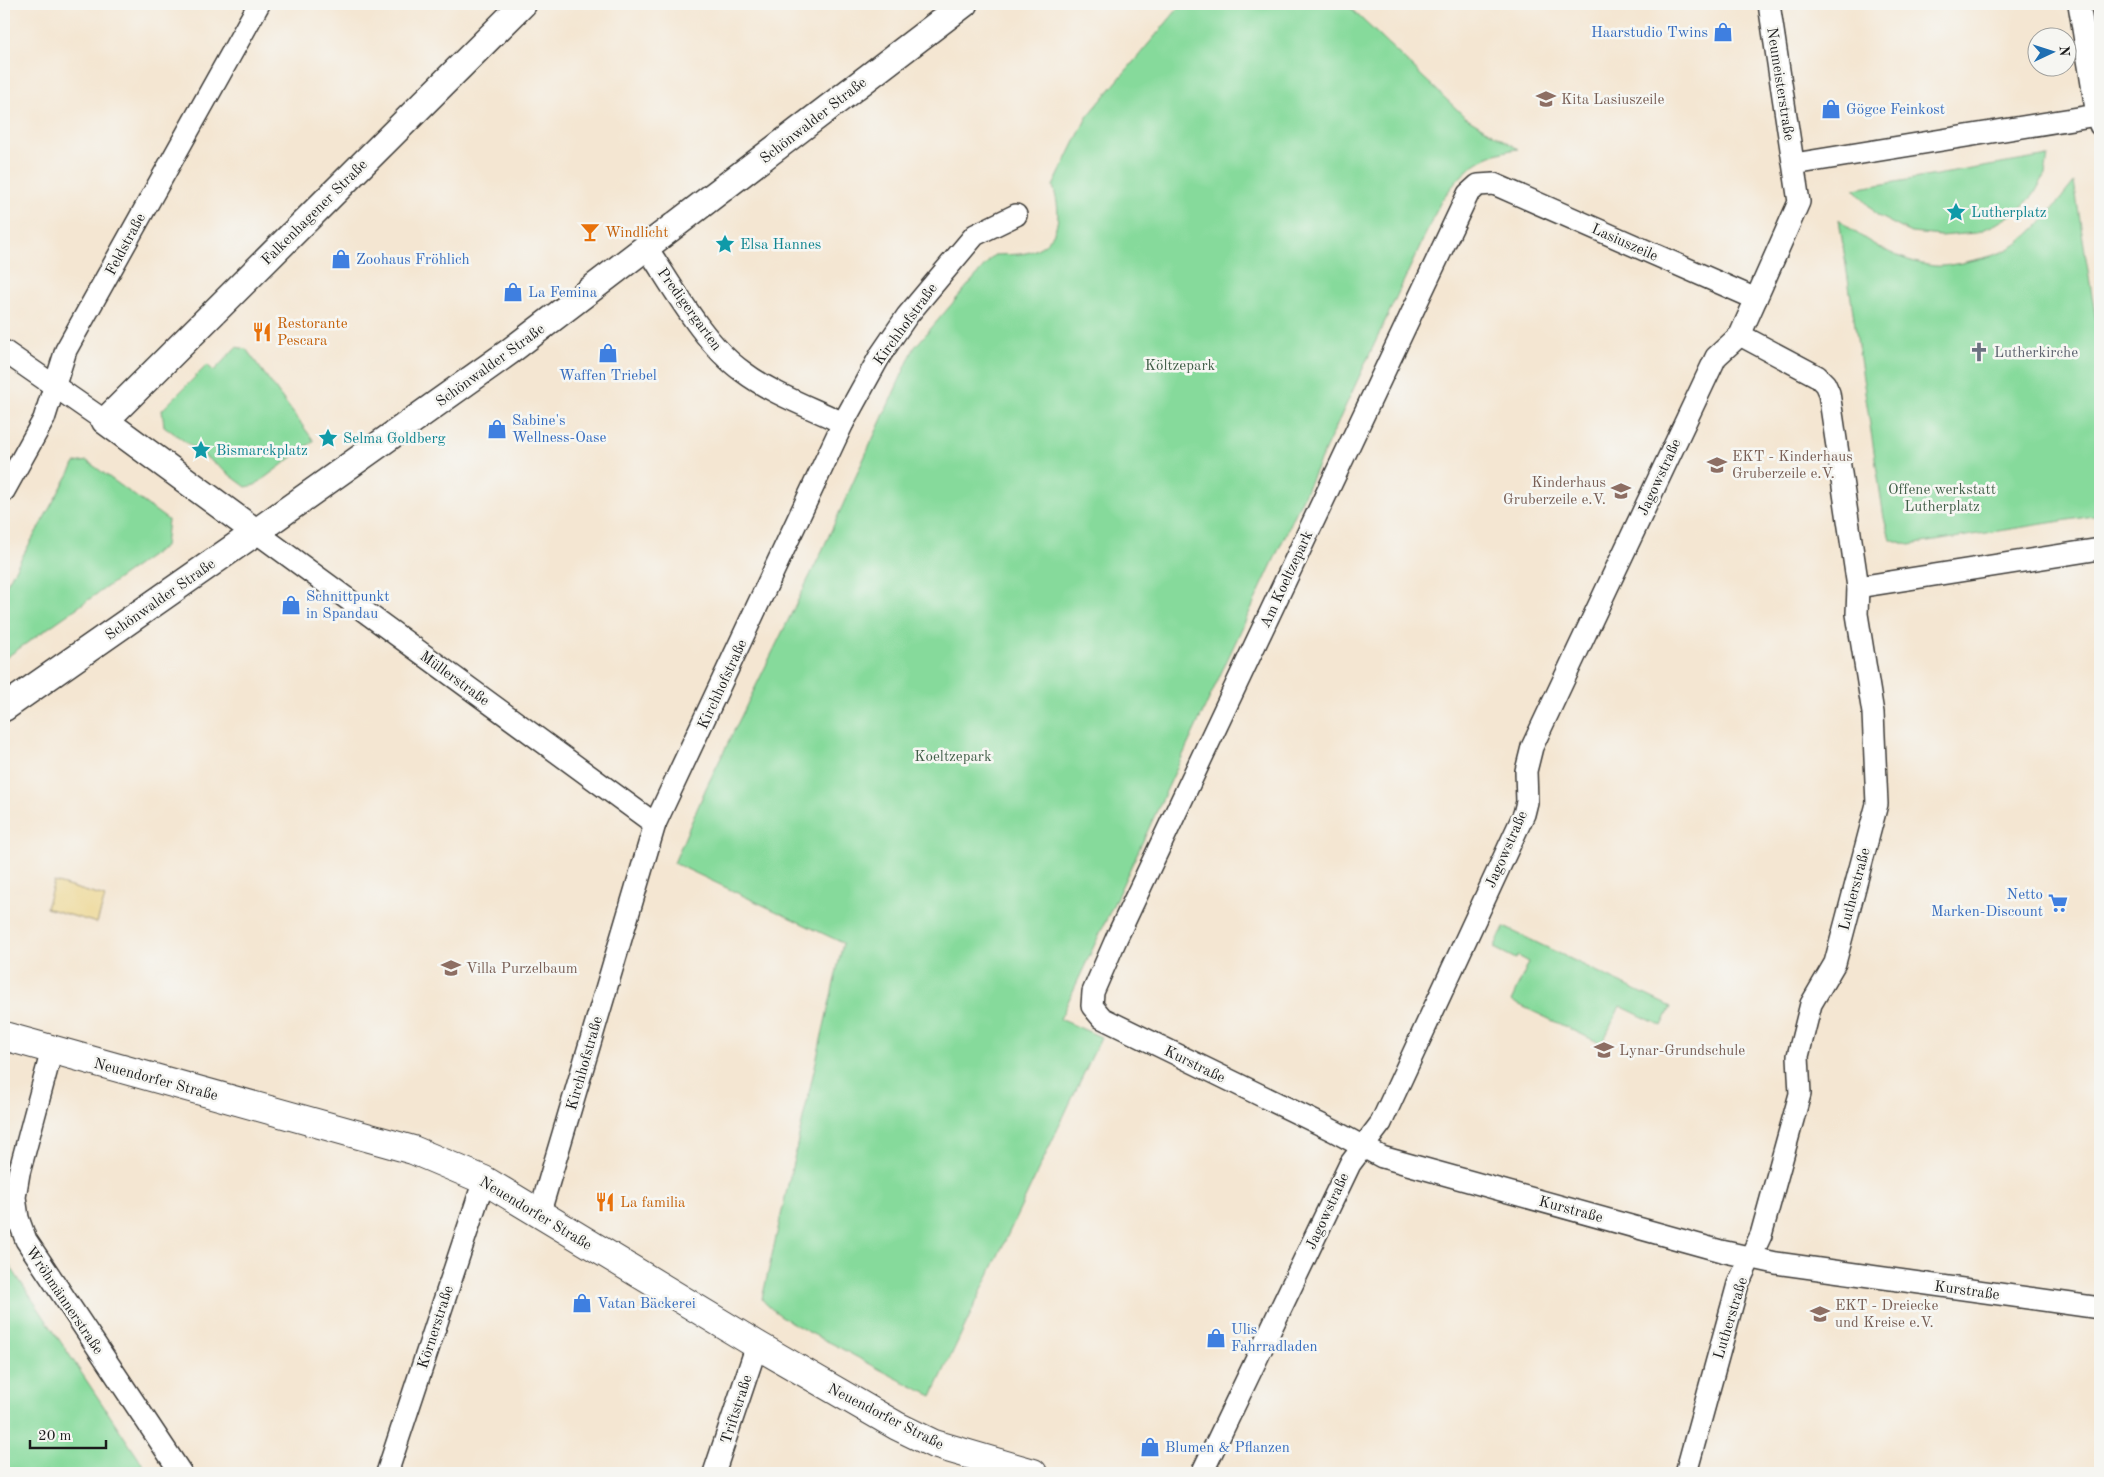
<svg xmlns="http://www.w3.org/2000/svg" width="2104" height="1477" viewBox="0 0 2104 1477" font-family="'Old Standard TT',serif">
  <rect width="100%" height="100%" fill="#f6f6f2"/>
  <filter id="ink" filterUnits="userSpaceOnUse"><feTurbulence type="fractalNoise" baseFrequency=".02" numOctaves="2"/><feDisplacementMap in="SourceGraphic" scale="10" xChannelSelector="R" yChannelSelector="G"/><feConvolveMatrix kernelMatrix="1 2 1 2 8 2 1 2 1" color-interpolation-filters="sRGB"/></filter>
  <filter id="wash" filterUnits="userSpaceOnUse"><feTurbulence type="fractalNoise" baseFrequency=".0096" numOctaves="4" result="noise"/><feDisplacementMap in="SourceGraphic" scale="20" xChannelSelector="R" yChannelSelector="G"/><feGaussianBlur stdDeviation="1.12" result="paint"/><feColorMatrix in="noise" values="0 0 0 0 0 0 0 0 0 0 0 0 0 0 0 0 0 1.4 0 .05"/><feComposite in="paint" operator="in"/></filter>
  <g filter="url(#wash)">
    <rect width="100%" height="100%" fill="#f4e6d2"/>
    <!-- green -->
    <g fill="#86da9b" stroke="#517b5c">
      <path d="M 1182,4 L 1346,4 L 1464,116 L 1518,149 C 1478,155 1464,170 1441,201 L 1060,1019 L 1101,1037 L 932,1396 C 898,1380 866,1362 833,1344 C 814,1335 773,1315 762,1299 L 843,943 L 674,863 L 706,788 L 821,553 L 914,348 L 994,255 C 1008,254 1025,256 1037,249 C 1063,236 1060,209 1053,186 L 1087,117 Z"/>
      <polygon points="2048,156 2045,175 2033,196 2016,212 1996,224 1976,233 1941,236 1911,233 1878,216 1854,189"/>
      <path d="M 2074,182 L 2100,346 L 2100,515 L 1909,545 L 1890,539 L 1884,518 L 1839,219 C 1863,241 1901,262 1934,266 C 1948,267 1965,262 1979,259 C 1993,256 2009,251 2021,241 C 2042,224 2057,203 2074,182 Z"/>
      <polygon points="236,347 246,349 314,441 255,485 246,487 164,426 162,410 207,365 214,371"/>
      <polygon points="87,461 168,520 165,546 4,659 4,589 75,463"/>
      <polygon points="1504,927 1671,1007 1662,1026 1620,1006 1602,1044 1511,1001 1529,962 1518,956 1516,959 1494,948"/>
      <polygon points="4,1257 147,1471 144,1473 4,1473"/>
    </g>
    <!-- sand -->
    <polygon fill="#eeda9e" stroke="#857b5d" points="54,882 105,897 97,923 46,908"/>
  </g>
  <g filter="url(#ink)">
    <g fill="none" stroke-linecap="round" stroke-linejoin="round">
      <defs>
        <g id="minor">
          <polyline points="2079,4 2097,115 2100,125"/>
          <polyline points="1794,164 2097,115"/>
          <path d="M 647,248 C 673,287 704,344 742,371 C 772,394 810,407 843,423"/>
          <polyline points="1756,299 1494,184 1478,185 1468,194 1117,937 1093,992 1092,1006 1102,1018 1334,1131 1382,1157 1721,1251 1776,1263 2100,1308"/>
          <polyline points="4,351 105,421"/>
          <polyline points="4,491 44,419 66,350 259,4"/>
          <polyline points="256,532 655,824"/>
          <polyline points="1858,587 2100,549"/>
          <polyline points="52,1050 19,1173 15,1197 18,1218 26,1240 181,1473"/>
          <polyline points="539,1215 655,824 843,423 881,354 907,316 938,279 975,235 1016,215"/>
          <polyline points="387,1473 484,1180"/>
          <polyline points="714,1473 757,1345"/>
          <polyline points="1202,1473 1350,1164 1381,1123 1524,814 1527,802 1526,771 1532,747 1716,357 1740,335 1799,202 1769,4"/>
          <polyline points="1686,1473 1738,1284 1761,1235 1800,1094 1798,1056 1811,1004 1835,963 1877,804 1873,713 1857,614 1858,587 1829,393 1825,384 1817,376 1740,335"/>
        </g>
        <g id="tertiary">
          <polyline points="256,532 105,421 523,4"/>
          <polyline points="4,708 256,532 509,352 964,4"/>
        </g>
        <polyline id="secondary" points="4,1036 413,1150 484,1180 757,1345 897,1426 934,1444 1033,1473"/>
      </defs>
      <!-- minor casing -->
      <use href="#minor" stroke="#3c3a37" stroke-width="24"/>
      <!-- tertiary casing -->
      <use href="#tertiary" stroke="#3c3a37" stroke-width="29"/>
      <!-- secondary casing -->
      <use href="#secondary" stroke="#3c3a37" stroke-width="30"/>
      <!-- minor -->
      <use href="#minor" stroke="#fff" stroke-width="21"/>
      <!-- tertiary -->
      <use href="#tertiary" stroke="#fff" stroke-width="26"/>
      <!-- secondary -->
      <use href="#secondary" stroke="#fff" stroke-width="28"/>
    </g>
  </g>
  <!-- icons -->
  <defs>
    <symbol id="shop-bare" viewBox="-9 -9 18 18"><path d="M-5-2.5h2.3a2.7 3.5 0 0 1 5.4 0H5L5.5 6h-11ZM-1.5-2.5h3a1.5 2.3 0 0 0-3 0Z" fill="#3f7fe0" stroke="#f6f6f2" stroke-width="2.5" paint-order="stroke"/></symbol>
    <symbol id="school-bare" viewBox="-9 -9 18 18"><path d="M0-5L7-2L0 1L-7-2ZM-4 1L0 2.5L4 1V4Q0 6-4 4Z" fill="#8d6e63" stroke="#f6f6f2" stroke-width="2.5" paint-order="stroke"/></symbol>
    <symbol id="sight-bare" viewBox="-9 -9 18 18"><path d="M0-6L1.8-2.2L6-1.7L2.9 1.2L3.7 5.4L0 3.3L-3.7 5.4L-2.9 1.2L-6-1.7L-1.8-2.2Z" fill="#0f9aa8" stroke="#f6f6f2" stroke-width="2.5" paint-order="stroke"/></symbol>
    <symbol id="bar-bare" viewBox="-9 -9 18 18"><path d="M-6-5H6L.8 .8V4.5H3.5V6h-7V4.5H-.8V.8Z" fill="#e8710a" stroke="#f6f6f2" stroke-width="2.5" paint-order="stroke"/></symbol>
    <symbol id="restaurant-bare" viewBox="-9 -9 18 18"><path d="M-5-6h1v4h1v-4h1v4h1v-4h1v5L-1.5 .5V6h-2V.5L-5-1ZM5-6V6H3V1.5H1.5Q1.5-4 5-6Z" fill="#e8710a" stroke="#f6f6f2" stroke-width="2.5" paint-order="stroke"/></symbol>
    <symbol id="church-bare" viewBox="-9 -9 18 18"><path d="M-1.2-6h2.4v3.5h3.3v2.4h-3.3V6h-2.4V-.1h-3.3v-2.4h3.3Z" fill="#6b7280" stroke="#f6f6f2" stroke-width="2.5" paint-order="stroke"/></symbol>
    <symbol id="supermarket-bare" viewBox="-9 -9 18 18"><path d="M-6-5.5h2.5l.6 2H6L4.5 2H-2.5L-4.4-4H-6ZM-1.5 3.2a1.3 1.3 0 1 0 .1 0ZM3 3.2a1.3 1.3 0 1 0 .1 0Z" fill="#3f7fe0" stroke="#f6f6f2" stroke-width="2.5" paint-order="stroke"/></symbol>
  </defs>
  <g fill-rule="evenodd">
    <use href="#shop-bare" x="1709" y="18" width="28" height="28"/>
    <use href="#school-bare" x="1532" y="85" width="28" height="28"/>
    <use href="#shop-bare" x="1817" y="95" width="28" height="28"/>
    <use href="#sight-bare" x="1942" y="198" width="28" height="28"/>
    <use href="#bar-bare" x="576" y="218" width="28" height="28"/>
    <use href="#sight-bare" x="711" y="230" width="28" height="28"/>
    <use href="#shop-bare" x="327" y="245" width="28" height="28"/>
    <use href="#shop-bare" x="499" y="278" width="28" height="28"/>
    <use href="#restaurant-bare" x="248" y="318" width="28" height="28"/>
    <use href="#church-bare" x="1965" y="338" width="28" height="28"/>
    <use href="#shop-bare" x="594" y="339" width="28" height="28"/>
    <use href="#shop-bare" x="483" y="415" width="28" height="28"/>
    <use href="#sight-bare" x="314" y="424" width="28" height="28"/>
    <use href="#sight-bare" x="187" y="436" width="28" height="28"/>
    <use href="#school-bare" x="1703" y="451" width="28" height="28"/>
    <use href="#school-bare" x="1607" y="477" width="28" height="28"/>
    <use href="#shop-bare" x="277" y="591" width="28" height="28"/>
    <use href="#supermarket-bare" x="2044" y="889" width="28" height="28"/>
    <use href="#school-bare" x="437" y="954" width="28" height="28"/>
    <use href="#school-bare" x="1590" y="1036" width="28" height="28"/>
    <use href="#restaurant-bare" x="591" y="1188" width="28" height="28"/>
    <use href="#shop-bare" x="568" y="1289" width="28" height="28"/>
    <use href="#school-bare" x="1806" y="1300" width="28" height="28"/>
    <use href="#shop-bare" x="1202" y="1324" width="28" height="28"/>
    <use href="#shop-bare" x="1136" y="1433" width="28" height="28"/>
  </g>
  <g text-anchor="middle" stroke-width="5" stroke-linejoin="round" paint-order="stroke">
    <!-- shop labels -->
    <g font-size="15" fill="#366cbe" stroke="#f6f6f2" text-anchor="start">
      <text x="1708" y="37" text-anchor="end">Haarstudio Twins</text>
      <text x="1846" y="114">Gögce Feinkost</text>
      <text x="356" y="264">Zoohaus Fröhlich</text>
      <text x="528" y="297">La Femina</text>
      <text x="608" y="380" text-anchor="middle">Waffen Triebel</text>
      <text x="512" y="425">Sabine's<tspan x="512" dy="17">Wellness-Oase</tspan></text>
      <text x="306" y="601">Schnittpunkt<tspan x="306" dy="17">in Spandau</tspan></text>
      <text x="2043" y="899" text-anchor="end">Netto<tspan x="2043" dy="17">Marken-Discount</tspan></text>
      <text x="597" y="1308">Vatan Bäckerei</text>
      <text x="1231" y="1334">Ulis<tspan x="1231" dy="17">Fahrradladen</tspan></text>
      <text x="1165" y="1452">Blumen &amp; Pflanzen</text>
    </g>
    <!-- street labels -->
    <g font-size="15" fill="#1c1c1c" stroke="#f6f6f2">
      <text transform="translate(1781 84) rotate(81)" y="5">Neumeisterstraße</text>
      <text transform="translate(813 120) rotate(-38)" y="5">Schönwalder Straße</text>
      <text transform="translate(314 212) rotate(-45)" y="5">Falkenhagener Straße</text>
      <text transform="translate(1625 242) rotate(24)" y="5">Lasiuszeile</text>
      <text transform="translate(125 244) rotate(-62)" y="5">Feldstraße</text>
      <text transform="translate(690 309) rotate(54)" y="5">Predigergarten</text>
      <text transform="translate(905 324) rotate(-54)" y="5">Kirchhofstraße</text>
      <text transform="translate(490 365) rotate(-36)" y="5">Schönwalder Straße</text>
      <text transform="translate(1659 477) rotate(-65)" y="5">Jagowstraße</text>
      <text transform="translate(1286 579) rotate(-65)" y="5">Am Koeltzepark</text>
      <text transform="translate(160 599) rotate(-35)" y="5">Schönwalder Straße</text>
      <text transform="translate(455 678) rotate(36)" y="5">Müllerstraße</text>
      <text transform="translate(722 684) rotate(-65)" y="5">Kirchhofstraße</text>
      <text transform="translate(1506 849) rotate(-66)" y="5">Jagowstraße</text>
      <text transform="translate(1854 889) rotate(-75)" y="5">Lutherstraße</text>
      <text transform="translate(584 1063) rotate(-74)" y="5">Kirchhofstraße</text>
      <text transform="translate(1195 1064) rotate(26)" y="5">Kurstraße</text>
      <text transform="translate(156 1079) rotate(15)" y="5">Neuendorfer Straße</text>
      <text transform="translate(1571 1209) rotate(15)" y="5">Kurstraße</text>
      <text transform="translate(1327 1211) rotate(-65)" y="5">Jagowstraße</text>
      <text transform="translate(536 1213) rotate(31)" y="5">Neuendorfer Straße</text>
      <text transform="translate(1967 1290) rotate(8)" y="5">Kurstraße</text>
      <text transform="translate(65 1300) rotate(56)" y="5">Wröhmännerstraße</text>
      <text transform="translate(1730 1318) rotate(-73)" y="5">Lutherstraße</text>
      <text transform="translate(435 1327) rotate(-72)" y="5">Körnerstraße</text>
      <text transform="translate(736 1409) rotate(-72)" y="5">Triftstraße</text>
      <text transform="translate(886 1416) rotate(27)" y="5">Neuendorfer Straße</text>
    </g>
    <!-- education labels -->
    <g font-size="15" fill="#785e54" stroke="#f6f6f2" text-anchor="start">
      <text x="1561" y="104">Kita Lasiuszeile</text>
      <text x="1732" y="461">EKT - Kinderhaus<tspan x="1732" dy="17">Gruberzeile e.V.</tspan></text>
      <text x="1606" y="487" text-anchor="end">Kinderhaus<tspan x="1606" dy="17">Gruberzeile e.V.</tspan></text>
      <text x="466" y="973">Villa Purzelbaum</text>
      <text x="1619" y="1055">Lynar-Grundschule</text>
      <text x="1835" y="1310">EKT - Dreiecke<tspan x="1835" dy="17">und Kreise e.V.</tspan></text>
    </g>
    <!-- culture labels -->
    <g font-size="15" fill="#0d838f" stroke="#f6f6f2" text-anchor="start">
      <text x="1971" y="217">Lutherplatz</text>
      <text x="740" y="249">Elsa Hannes</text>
      <text x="343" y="443">Selma Goldberg</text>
      <text x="216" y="455">Bismarckplatz</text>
    </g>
    <!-- food labels -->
    <g font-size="15" fill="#c56008" stroke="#f6f6f2" text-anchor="start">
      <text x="605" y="237">Windlicht</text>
      <text x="277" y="328">Restorante<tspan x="277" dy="17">Pescara</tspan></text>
      <text x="620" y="1207">La familia</text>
    </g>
    <!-- worship labels -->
    <g font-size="15" fill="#5b616d" stroke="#f6f6f2" text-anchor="start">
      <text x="1994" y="357">Lutherkirche</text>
    </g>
    <!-- park labels -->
    <g font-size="15" fill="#415e48" stroke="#f6f6f2">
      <text x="1180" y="370">Költzepark</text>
      <text x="1942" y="494">Offene werkstatt<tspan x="1942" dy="17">Lutherplatz</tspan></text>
      <text x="953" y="761">Koeltzepark</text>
    </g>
  </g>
  <!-- margin -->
  <rect width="2104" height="1477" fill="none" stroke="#f6f6f2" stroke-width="20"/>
  <!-- north arrow -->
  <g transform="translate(2052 52) rotate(86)"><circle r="24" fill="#f6f6f2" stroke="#9f9f9c"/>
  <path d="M0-4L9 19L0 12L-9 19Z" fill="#1f6fb2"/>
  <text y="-8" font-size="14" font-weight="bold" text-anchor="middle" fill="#1c1c1c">N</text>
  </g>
  <!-- scale -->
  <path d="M30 1440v8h76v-8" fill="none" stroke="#1c1c1c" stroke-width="2.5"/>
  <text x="38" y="1440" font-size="15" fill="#1c1c1c" stroke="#f6f6f2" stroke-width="4" paint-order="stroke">20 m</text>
</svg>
